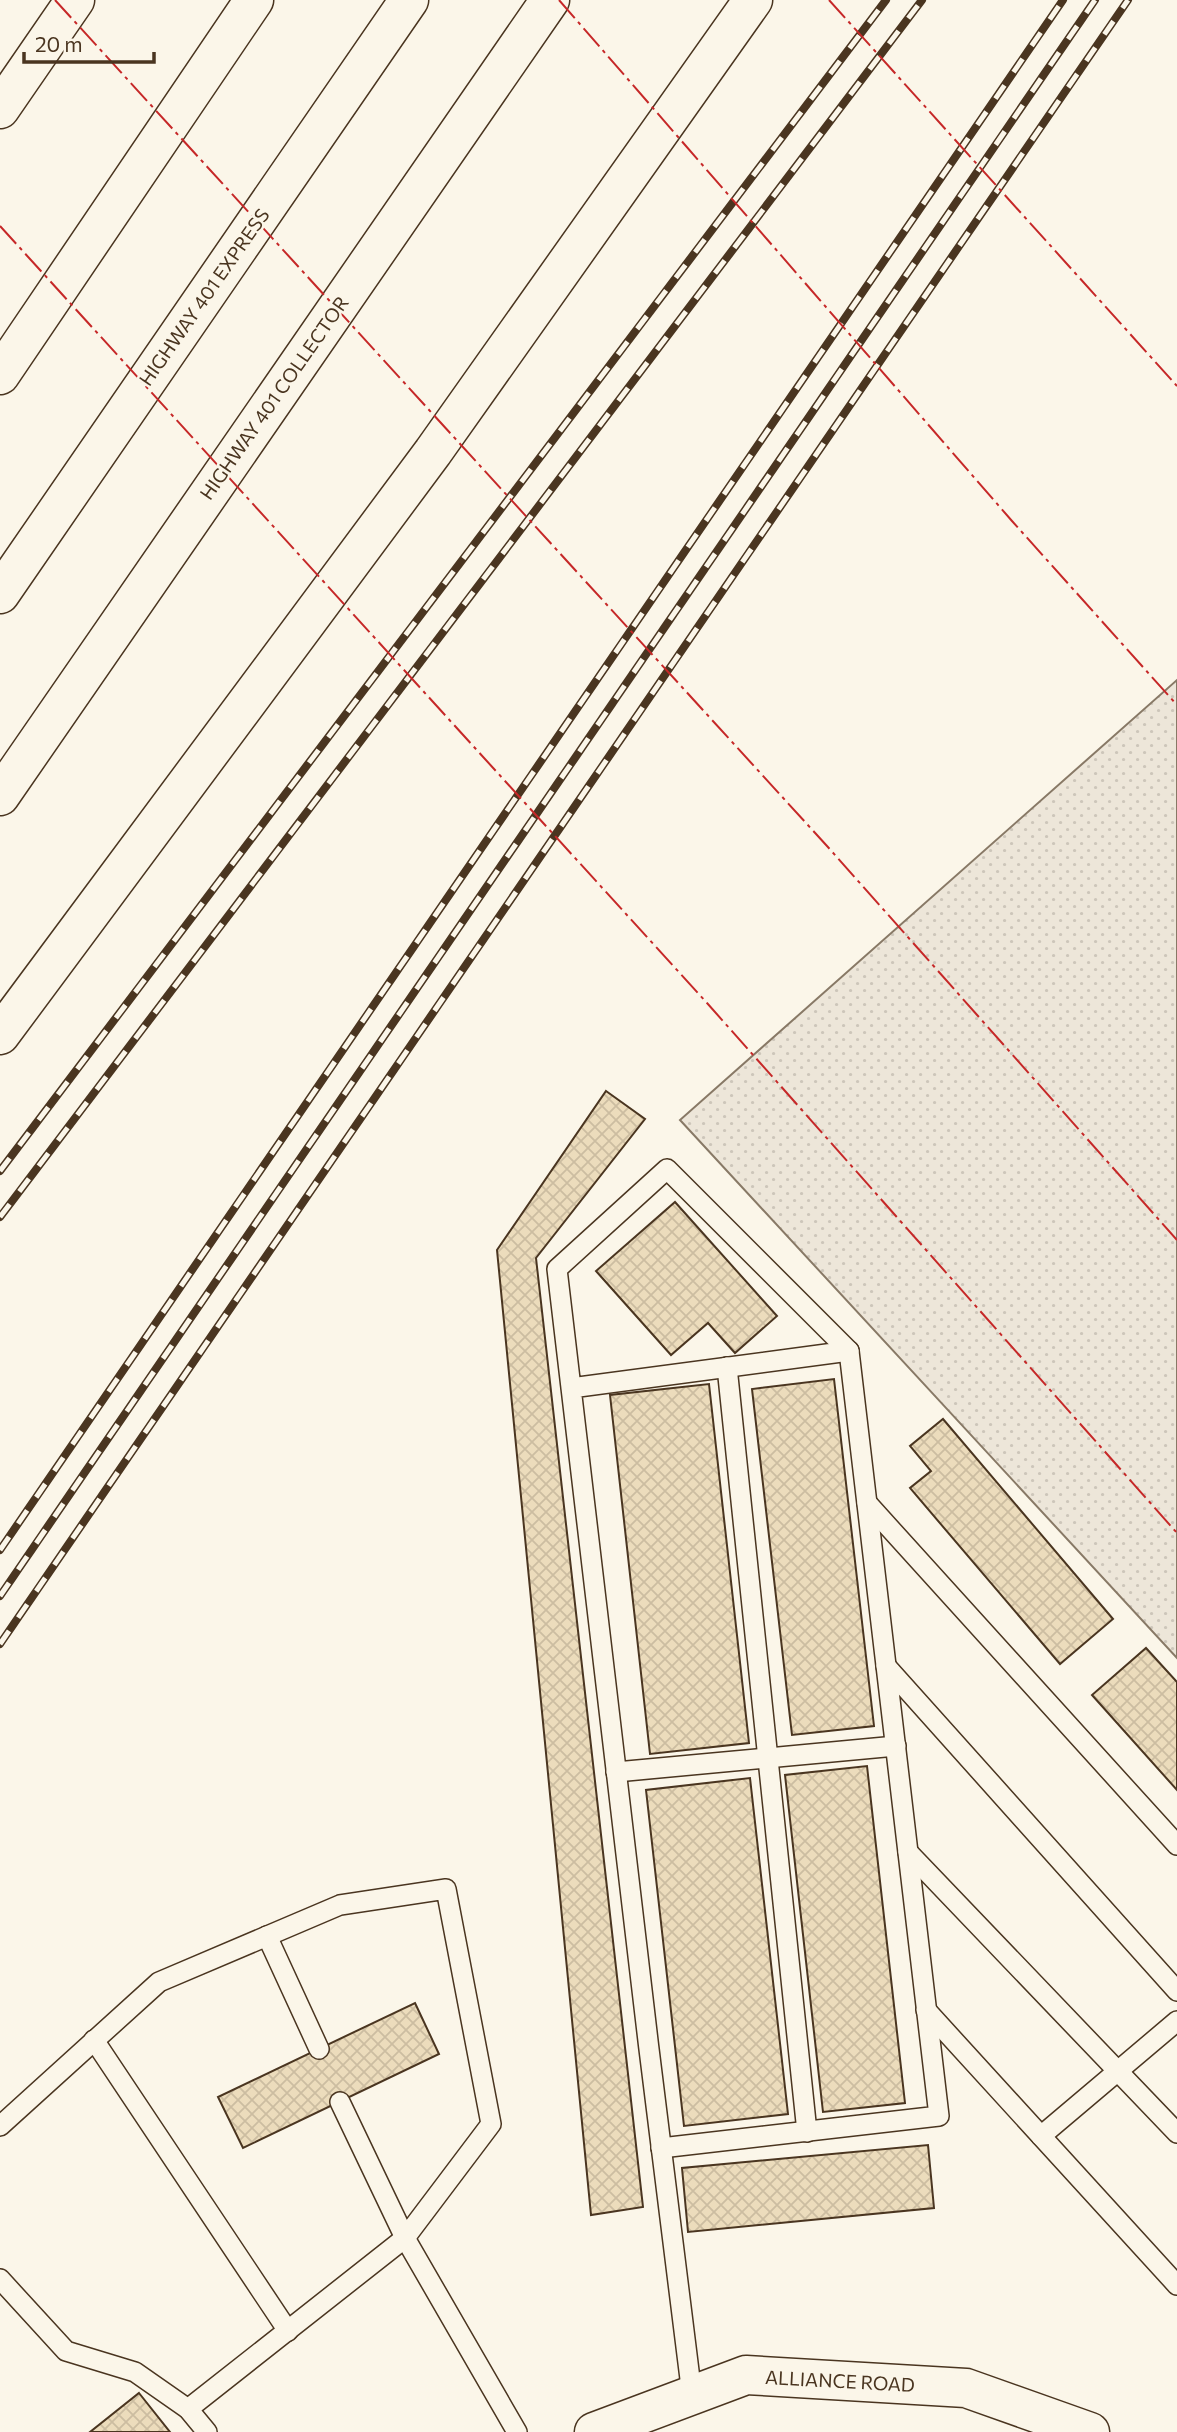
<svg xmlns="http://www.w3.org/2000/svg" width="1177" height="2432" viewBox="0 0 1177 2432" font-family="Commissioner,sans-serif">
  <defs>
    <pattern id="green-dots" width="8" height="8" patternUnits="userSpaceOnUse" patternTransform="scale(1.75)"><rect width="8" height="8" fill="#ede6d9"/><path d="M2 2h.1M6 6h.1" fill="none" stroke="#cdc6ba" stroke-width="1.8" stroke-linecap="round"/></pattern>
    <pattern id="building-cross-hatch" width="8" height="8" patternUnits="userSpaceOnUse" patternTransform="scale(1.75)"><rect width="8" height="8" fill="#ecdcbc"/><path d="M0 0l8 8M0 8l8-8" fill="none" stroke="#ccbda1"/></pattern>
  </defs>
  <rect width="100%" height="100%" fill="#fbf6e9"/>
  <!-- green -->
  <polygon fill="url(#green-dots)" stroke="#887966" stroke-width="2" points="1177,680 1177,1658 680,1120"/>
  <!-- building -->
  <g fill="url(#building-cross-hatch)" stroke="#4a3520" stroke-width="2">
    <polygon points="606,1091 645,1119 536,1258 643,2207 591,2215 497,1250"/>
    <polygon points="675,1202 777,1316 735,1353 708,1323 671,1355 596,1271"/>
    <polygon points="834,1379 874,1726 792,1735 752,1389"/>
    <polygon points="709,1384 749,1743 650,1754 610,1395"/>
    <polygon points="943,1419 1113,1619 1060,1664 910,1488 931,1471 910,1446"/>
    <polygon points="1146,1648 1177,1682 1177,1790 1092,1695"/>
    <polygon points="867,1766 905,2103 823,2112 785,1775"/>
    <polygon points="750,1778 788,2114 684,2126 646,1790"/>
    <polygon points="415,2003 439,2054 243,2148 218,2097"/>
    <polygon points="928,2145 934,2208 688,2232 682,2168"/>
    <polygon points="139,2393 170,2432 90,2432"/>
  </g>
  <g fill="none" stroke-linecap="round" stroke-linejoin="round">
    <defs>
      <g id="lane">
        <polyline points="727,1367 807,2132"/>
        <path d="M 571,1388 L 849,1351 L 667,1169 L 557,1269 C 601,1644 644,2020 692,2395"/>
        <polyline points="867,1503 1177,1845"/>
        <polyline points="886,1666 1177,1991"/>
        <polyline points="616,1772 896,1746"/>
        <polyline points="908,1852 1177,2133"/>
        <polyline points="267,1936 319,2049"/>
        <polyline points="926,2010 1177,2285"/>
        <polyline points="94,2040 288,2331"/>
        <polyline points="340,2102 405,2238 517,2432"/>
        <polyline points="0,2126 159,1982 340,1905 446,1889 491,2124 405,2238 188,2409"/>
        <polyline points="1041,2136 1177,2021"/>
        <polyline points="661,2148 939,2116 849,1351"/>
        <polyline points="0,2279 66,2351 135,2372 188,2409 207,2432"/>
      </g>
      <polyline id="street" points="594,2432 746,2375 966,2388 1090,2432"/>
      <g id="highway">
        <polyline points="0,109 75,0"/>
        <polyline points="0,375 254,0"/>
        <polyline points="0,594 409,0"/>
        <polyline points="0,796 550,0"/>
        <polyline points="0,1035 433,452 753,0"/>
      </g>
    </defs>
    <!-- lane casing -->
    <use href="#lane" stroke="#4a3520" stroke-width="22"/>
    <!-- street casing -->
    <use href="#street" stroke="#4a3520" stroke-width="41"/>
    <!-- highway casing -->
    <use href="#highway" stroke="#4a3520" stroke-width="41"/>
    <!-- lane -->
    <use href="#lane" stroke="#fbf6e9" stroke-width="19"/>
    <!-- street -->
    <use href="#street" stroke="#fbf6e9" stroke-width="38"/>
    <!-- highway -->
    <use href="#highway" stroke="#fbf6e9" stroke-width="38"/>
    <defs>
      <g id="rail">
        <polyline points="0,1171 886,0"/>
        <polyline points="0,1217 922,0"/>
        <polyline points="0,1550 1063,0"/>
        <polyline points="0,1596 1095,0"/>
        <polyline points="0,1644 1128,0"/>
      </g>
    </defs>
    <!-- rail casing -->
    <use href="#rail" stroke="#4a3520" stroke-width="8"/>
    <!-- rail -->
    <use href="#rail" stroke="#fbf6e9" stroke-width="5" stroke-dasharray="16" stroke-linecap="butt"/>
    <!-- power -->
    <g stroke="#c62828" stroke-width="2" stroke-dasharray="24 5 3.5 5" stroke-linecap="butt">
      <polyline points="55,0 827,846 1177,1240"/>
      <polyline points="559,0 1012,521 1177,705"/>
      <polyline points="829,0 1177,386"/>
      <polyline points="0,226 707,1003 1177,1533"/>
    </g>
  </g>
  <g text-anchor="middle" stroke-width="5" stroke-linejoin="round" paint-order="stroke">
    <!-- street labels -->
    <g font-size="19" fill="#4a3520" stroke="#fbf6e9">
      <text transform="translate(204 297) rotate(-55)" y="7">HIGHWAY 401 EXPRESS</text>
      <text transform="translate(274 398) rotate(-55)" y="7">HIGHWAY 401 COLLECTOR</text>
      <text transform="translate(840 2381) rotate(3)" y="7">ALLIANCE ROAD</text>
    </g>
  </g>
  <!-- scale -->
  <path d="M24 52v10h130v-10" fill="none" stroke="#4a3520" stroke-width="3.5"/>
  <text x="35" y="52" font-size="21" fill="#4a3520" stroke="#fbf6e9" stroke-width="5" paint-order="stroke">20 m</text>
</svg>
